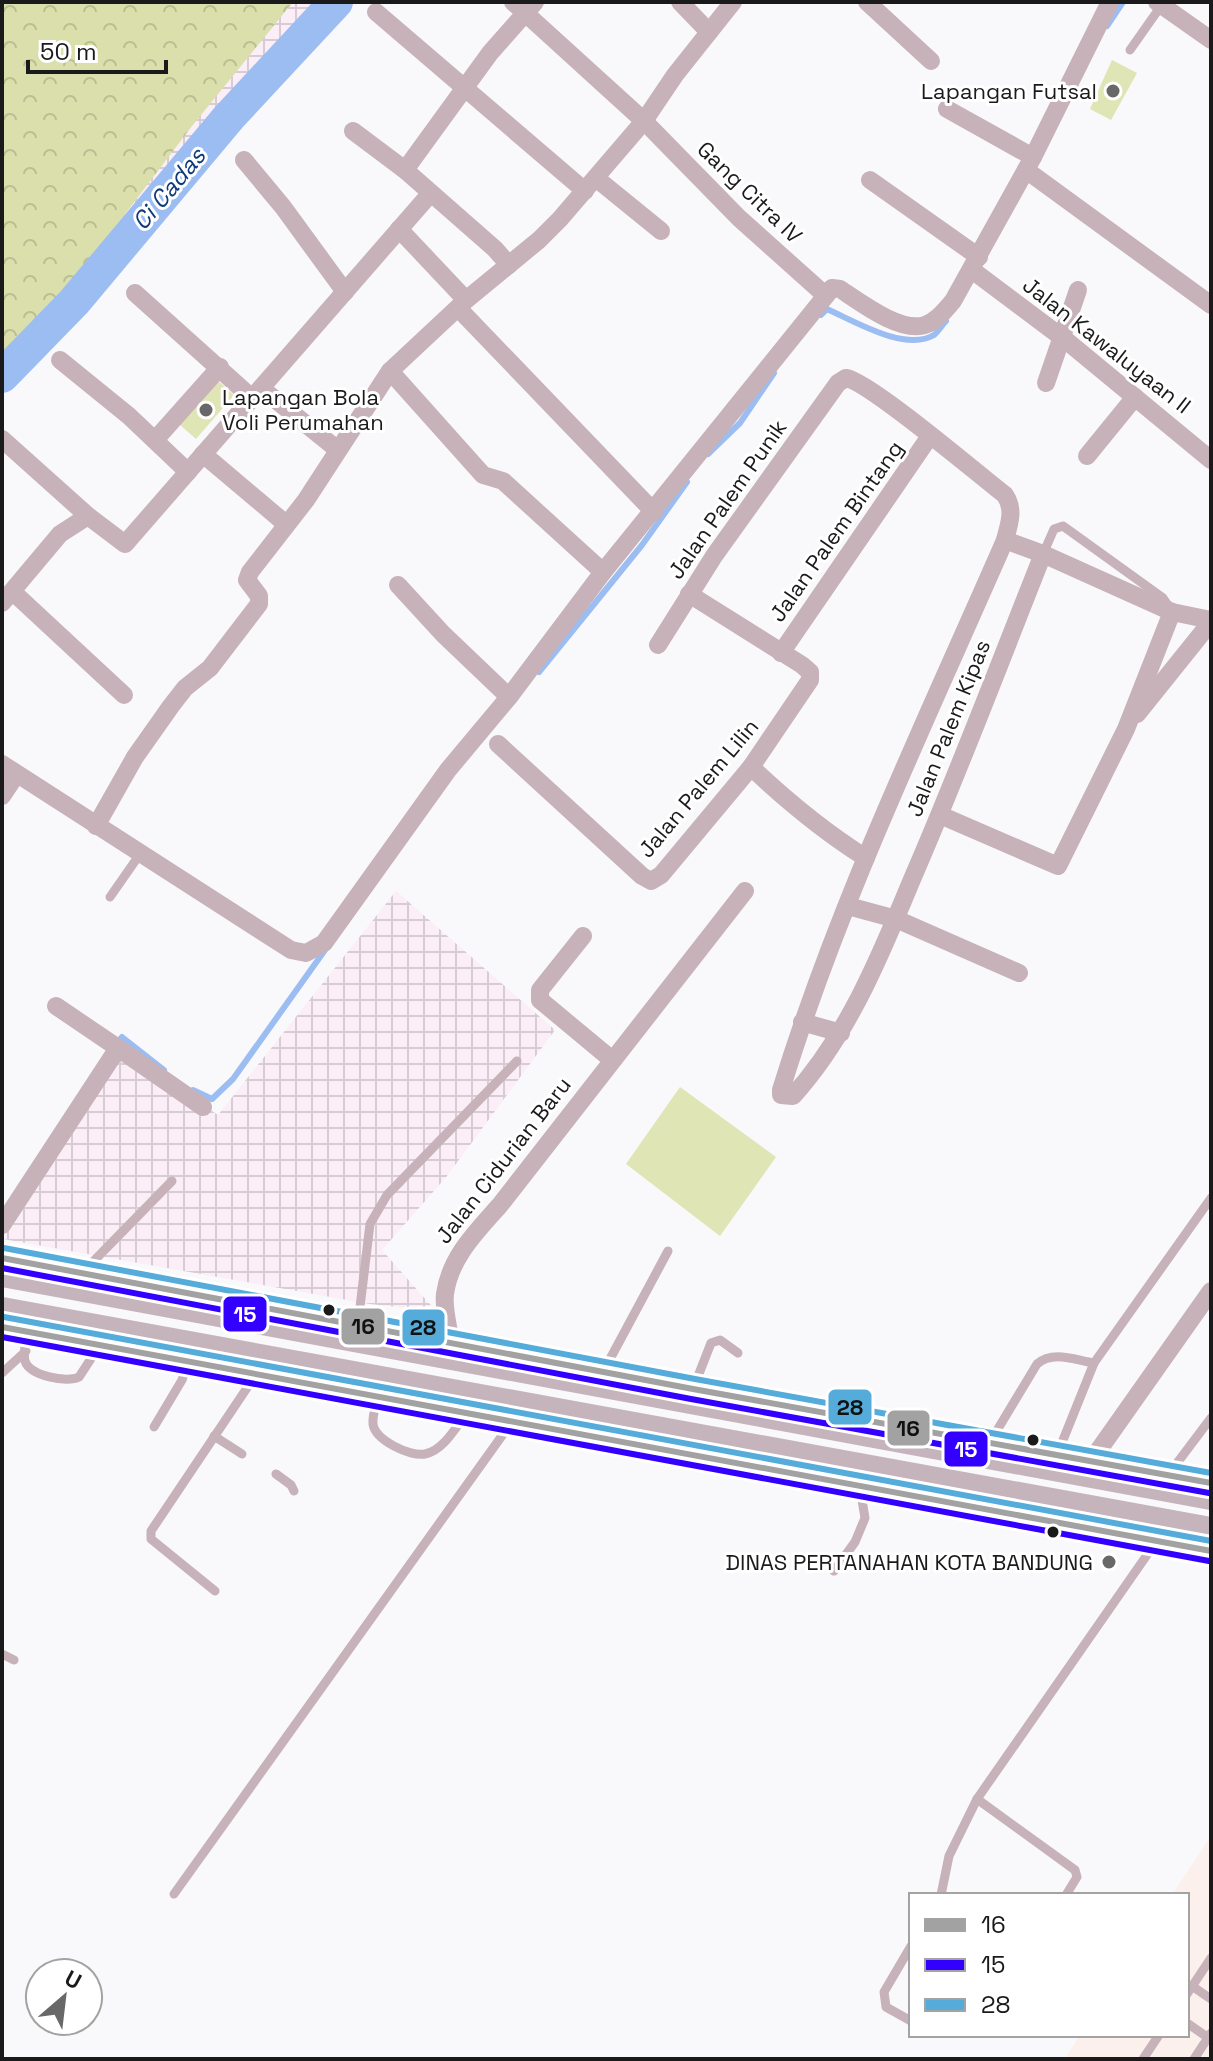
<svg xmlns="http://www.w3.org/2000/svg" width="1213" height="2061" viewBox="0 0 1213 2061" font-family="'Space Grotesk',sans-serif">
  <defs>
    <pattern id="industrial-grid" width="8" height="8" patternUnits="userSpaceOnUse" patternTransform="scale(2)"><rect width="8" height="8" fill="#fbeef7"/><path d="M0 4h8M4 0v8" fill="none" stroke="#d7ccd3"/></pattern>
    <pattern id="forest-crowns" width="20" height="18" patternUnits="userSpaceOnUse" patternTransform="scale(2)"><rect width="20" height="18" fill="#dadfac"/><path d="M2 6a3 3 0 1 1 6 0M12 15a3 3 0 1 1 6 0" fill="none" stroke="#babf93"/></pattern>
  </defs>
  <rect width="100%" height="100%" fill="#f9f8fb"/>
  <!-- commercial -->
  <polygon fill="#fbf0ec" points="1211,1836 1211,2059 1065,2059 1080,2035 1187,2035 1187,1895 1172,1895"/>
  <!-- industrial -->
  <g fill="url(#industrial-grid)">
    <polygon points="2,2 335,2 246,102 138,238 29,137"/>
    <polygon points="396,891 555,1030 447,1176 382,1250 436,1311 370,1304 3,1239 40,1166 120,1049 218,1115"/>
  </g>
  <!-- forest -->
  <polygon fill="url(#forest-crowns)" points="2,2 293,2 192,126 97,251 2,360"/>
  <!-- pitch -->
  <g fill="#e0e5b5">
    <polygon points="1112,60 1137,73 1111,120 1090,109"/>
    <polygon points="217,380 234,395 196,439 179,424"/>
    <polygon points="680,1087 776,1157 720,1236 626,1164"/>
  </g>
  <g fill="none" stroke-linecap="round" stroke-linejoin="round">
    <!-- stream -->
    <g stroke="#9bbdf2" stroke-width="6">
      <polyline points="1107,26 1123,2"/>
      <path d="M 821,315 L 827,309 C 854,321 905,352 934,335 C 938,332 942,325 946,321"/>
      <polyline points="708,454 740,423 774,373"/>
      <polyline points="539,672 642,545 687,482"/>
      <polyline points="118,1043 122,1037 164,1070"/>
      <polyline points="193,1090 212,1099 233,1079 325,950"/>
    </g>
    <!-- river -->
    <polyline stroke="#9bbdf2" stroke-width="34" points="2,376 74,302 229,117 336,2"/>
    <!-- service -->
    <g stroke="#c6b2b8" stroke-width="9">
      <polyline points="1130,50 1161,6"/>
      <polyline points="1043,554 1054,529 1063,526 1163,598 1170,608"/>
      <polyline points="110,897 140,854"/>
      <polyline points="84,1271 172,1181"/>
      <polyline points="366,1327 360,1307 370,1224 387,1195 517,1061"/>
      <path d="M 26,1335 C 26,1342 23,1354 25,1361 C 30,1376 67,1383 79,1377 L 98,1348"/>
      <polyline points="603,1372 668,1251"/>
      <polyline points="2,1373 26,1351"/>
      <polyline points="693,1389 711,1343 720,1340 738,1353"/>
      <path d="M 378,1398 C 376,1406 372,1415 373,1424 C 375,1440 410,1457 425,1454 C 443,1451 456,1427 466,1414"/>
      <polyline points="154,1427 182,1380 188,1363"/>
      <polyline points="214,1436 242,1454"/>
      <path d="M 990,1442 L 1037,1364 C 1053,1350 1075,1360 1094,1363 L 1211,1198"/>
      <polyline points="1057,1455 1094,1363"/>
      <polyline points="276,1474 291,1485 294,1491"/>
      <polyline points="1168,1475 1211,1418"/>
      <polyline points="834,1571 855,1542 865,1518 860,1488"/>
      <polyline points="215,1591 151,1539 151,1531 255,1376"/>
      <polyline points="2,1654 14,1660"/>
      <polyline points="977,1799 1075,1870 1077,1877 1066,1895"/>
      <polyline points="174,1894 511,1423"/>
      <polyline points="941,1895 949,1856 977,1799 1156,1542"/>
      <polyline points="911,1946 884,1992 886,2007 911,2021"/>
      <polyline points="1192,1986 1211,1999"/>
      <polyline points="1187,1994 1211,1958"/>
      <polyline points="1187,2023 1210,2039"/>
      <polyline points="1143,2059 1159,2035"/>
      <polyline points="1194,2059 1211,2033"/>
    </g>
    <!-- minor -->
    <g stroke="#c6b2b8" stroke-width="18">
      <polyline points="513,2 644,121 739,218 825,295"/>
      <polyline points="680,2 709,32"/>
      <polyline points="867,2 931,61"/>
      <polyline points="1157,2 1211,40"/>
      <polyline points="376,12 585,191"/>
      <polyline points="947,109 1033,157"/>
      <polyline points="353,131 405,170 495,249 509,265"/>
      <polyline points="244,160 283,207 345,292"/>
      <polyline points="405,170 490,53 535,2"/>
      <polyline points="1026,170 1211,305"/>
      <polyline points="597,179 661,231"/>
      <polyline points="870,180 979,257"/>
      <polyline points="399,229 466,300"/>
      <polyline points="972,270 1068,342 1211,460"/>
      <polyline points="135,293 252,398"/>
      <polyline points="458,308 654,512"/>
      <polyline points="60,360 129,416 188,472"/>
      <polyline points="390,371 483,475 503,481 603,572"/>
      <polyline points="1046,383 1078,290"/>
      <polyline points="261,388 338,450"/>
      <polyline points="2,439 88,516 125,544 430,194"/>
      <polyline points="155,440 220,367"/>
      <polyline points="203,454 286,524"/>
      <polyline points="1087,456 1135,397"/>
      <polyline points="1005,540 1043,554 1172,612 1211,620"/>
      <polyline points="398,585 443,634 509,697"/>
      <polyline points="13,592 124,695"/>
      <polyline points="2,603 60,534 88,516"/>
      <path d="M 658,645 L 714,556 L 838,383 L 846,378 C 870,382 979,475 1005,495 C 1015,510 1009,524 1005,540 C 926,721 839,901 781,1090 L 781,1095 L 793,1096 C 849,1034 881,954 913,877 C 959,771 1000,662 1043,554"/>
      <polyline points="781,653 930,436"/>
      <polyline points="1137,714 1211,622"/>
      <polyline points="498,744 642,876 651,881 661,875 751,767 810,680 810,672 802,665 689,594"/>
      <path d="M 2,764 L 291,950 L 306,953 L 324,943 L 448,770 L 509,697 L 603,572 L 832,288 L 840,289 C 860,302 900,333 925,325 C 937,321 945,310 953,301 L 1033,157 L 1110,2"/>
      <path d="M 751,767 C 787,801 823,831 866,858"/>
      <polyline points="2,796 16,775"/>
      <polyline points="940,815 1058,866 1126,729 1172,612"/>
      <polyline points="96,826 135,757 171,706 185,688 210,668 259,604 259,596 247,580 250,572 306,500 390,371 466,300 539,240 560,219 644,121 675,75 733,2"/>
      <polyline points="848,906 896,919 1019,973"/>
      <polyline points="583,936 540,990 540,1000 611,1059"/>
      <polyline points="56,1006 118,1048"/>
      <polyline points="802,1022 841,1033"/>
      <polyline points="2,1225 118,1048 203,1107"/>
      <path d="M 451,1344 C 449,1328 443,1309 445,1294 C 450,1257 477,1231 500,1205 L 745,891"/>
      <polyline points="1091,1461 1211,1291"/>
    </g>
    <!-- secondary -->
    <g stroke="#c3b1b7" stroke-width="24">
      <polyline points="2,1258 86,1274"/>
      <polyline points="2,1327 1211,1551"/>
    </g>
    <!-- trunk -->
    <g stroke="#c6b4bc" stroke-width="28">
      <polyline points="2,1273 1211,1496"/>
      <polyline points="2,1311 1211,1531"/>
    </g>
    <defs>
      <g id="bus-1">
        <polyline points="2,1258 693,1389 1211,1483"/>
        <polyline points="2,1327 1211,1551"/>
      </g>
      <g id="bus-2">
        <polyline points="2,1268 691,1399 1209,1493"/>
        <polyline points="2,1337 1209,1561"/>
      </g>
      <g id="bus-3">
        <polyline points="4,1248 695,1379 1211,1473"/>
        <polyline points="4,1317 1211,1541"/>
      </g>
    </defs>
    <!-- bus-1 casing -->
    <use href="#bus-1" stroke="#fff" stroke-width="12"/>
    <!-- bus-2 casing -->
    <use href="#bus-2" stroke="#fff" stroke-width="12"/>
    <!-- bus-3 casing -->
    <use href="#bus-3" stroke="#fff" stroke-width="12"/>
    <!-- bus-1 -->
    <use href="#bus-1" stroke="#a2a2a3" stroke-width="6"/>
    <!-- bus-2 -->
    <use href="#bus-2" stroke="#30f" stroke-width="6"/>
    <!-- bus-3 -->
    <use href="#bus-3" stroke="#55acdb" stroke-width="6"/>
  </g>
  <!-- markers -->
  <g fill="#686869" stroke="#fff" stroke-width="3">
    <circle cx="1113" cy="91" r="8"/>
    <circle cx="206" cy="410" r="8"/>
    <circle cx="1109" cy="1562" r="8"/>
  </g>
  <g fill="#1a1a1b" stroke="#fff" stroke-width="3">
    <circle cx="329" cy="1310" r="7"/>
    <circle cx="1033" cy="1440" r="7"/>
    <circle cx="1053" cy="1532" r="7"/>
  </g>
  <g text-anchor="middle" stroke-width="6" stroke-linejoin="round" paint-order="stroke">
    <!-- poi labels -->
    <g font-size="22" fill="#1a1a1b" stroke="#fff" text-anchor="end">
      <text x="1097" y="99">Lapangan Futsal</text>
      <text x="222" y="405" text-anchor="start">Lapangan Bola<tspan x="222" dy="25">Voli Perumahan</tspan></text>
      <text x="1093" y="1570">DINAS PERTANAHAN KOTA BANDUNG</text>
    </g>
    <!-- street labels -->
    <g font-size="22" fill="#1a1a1b" stroke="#fff">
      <text transform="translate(750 192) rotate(44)" y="8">Gang Citra IV</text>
      <text transform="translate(1107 345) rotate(38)" y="8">Jalan Kawaluyaan II</text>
      <text transform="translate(727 499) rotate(-55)" y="8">Jalan Palem Punik</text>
      <text transform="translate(836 531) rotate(-55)" y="8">Jalan Palem Bintang</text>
      <text transform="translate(948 728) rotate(-68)" y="8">Jalan Palem Kipas</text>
      <text transform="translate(698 788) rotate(-50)" y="8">Jalan Palem Lilin</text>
      <text transform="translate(503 1160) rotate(-52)" y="8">Jalan Cidurian Baru</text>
    </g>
    <!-- water labels -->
    <g font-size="24" font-style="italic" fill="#0c3a7b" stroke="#fff">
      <text transform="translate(169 189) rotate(-50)" y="8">Ci Cadas</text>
    </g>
  </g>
  <g stroke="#fff" stroke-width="3">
    <rect x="222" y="1295" width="46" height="38" rx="8" fill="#30f"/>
    <rect x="340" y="1307" width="46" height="39" rx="8" fill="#a2a2a3"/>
    <rect x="401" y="1308" width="45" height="39" rx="8" fill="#55acdb"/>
    <rect x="827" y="1388" width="46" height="38" rx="8" fill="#55acdb"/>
    <rect x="886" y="1409" width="45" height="38" rx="8" fill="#a2a2a3"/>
    <rect x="943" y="1430" width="46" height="38" rx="8" fill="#30f"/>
  </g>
  <g font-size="22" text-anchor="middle" font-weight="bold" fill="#fff">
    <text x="245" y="1322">15</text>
    <text x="966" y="1457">15</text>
  </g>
  <g font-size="22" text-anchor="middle" font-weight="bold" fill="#111">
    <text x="363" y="1334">16</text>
    <text x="423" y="1335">28</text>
    <text x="850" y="1415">28</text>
    <text x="908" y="1436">16</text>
  </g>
  <!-- border -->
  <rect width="1213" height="2061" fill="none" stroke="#1a1a1b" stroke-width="8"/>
  <!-- legend -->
  <rect x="909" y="1893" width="280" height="144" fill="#ffffff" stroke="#a3a3a4" stroke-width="2"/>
  <rect x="925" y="1919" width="40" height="12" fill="#a2a2a3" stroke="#a3a3a4" stroke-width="2"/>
  <text x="981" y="1933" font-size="24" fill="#1a1a1b">16</text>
  <rect x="925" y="1959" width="40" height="12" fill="#3300ff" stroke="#a3a3a4" stroke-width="2"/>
  <text x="981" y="1973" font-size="24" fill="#1a1a1b">15</text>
  <rect x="925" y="1999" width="40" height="12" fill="#55acdb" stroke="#a3a3a4" stroke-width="2"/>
  <text x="981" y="2013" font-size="24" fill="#1a1a1b">28</text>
  <!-- north arrow -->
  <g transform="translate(64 1997) rotate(28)"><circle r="38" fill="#ffffff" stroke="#a3a3a4" stroke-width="2"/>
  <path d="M0-6L14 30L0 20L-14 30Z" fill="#686869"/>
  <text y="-12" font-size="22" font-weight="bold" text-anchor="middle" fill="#1a1a1b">U</text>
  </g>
  <!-- scale -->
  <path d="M28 60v12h138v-12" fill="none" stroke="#1a1a1b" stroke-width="4"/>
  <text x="40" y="60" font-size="24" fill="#1a1a1b" stroke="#ffffff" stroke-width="6" paint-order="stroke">50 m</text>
</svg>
